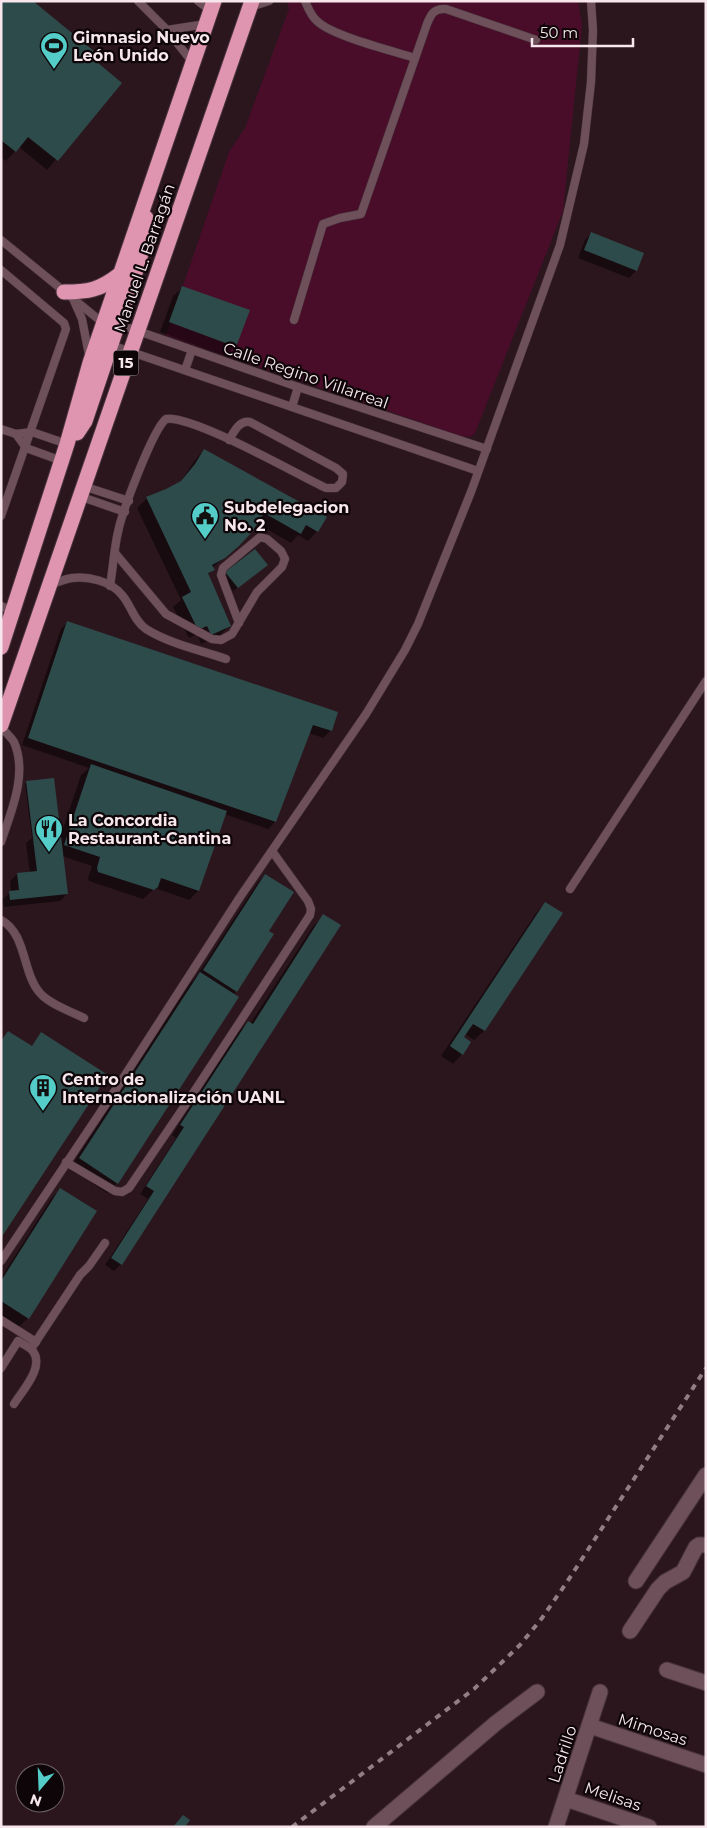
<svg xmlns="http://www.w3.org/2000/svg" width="707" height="1828" viewBox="0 0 707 1828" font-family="Montserrat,sans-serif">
  <rect width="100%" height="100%" fill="#2c161e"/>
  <!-- green -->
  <polygon fill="#490d2a" points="287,1 578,1 582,25 563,211 475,433 470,437 461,436 166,335 229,152 245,128 289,9"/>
  <!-- shadow -->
  <g fill="#0007">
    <polygon points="1,1 89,57 121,83 47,170 19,147 6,161 1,157"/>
    <polygon points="592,233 636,271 629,278 578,258 585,240"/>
    <polygon points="183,287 235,346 226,356 160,332 173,296"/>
    <polygon points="204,450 317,531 308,541 298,535 291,543 256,523 238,546 212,568 213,569 207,575 229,626 220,635 201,644 197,634 189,638 173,607 181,600 137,508 147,498 179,484 195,460"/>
    <polygon points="262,569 233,591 222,578 226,573"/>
    <polygon points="68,622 337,712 330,731 323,738 309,733 275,822 268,829 224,814 198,891 189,900 155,888 143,899 89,881 88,878 92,866 62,856 67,894 60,901 4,907 3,899 11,892 10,881 17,874 30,873 26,843 32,838 25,784 27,782 60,838 81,775 89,768 22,745 61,629"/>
    <polygon points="265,875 268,930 236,991 117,1183 107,1193 70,1168 190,983 196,977 258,882"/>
    <polygon points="545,903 561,914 484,1031 474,1040 465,1034 463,1038 462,1054 453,1064 441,1056 536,913"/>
    <polygon points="324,916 339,926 121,1264 114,1271 105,1265 148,1199 140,1194 176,1138 172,1135 238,1032 248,1023 250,1024 314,925"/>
    <polygon points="60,1190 28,1318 19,1327 1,1316 1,1278 51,1199"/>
  </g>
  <!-- building -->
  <g fill="#2d4b4a">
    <polygon points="1,1 33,1 95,52 91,57 122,83 58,161 28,137 16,152 2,141 1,143"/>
    <polygon points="591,232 644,253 637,271 584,250"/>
    <polygon points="182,286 250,310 236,347 169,322"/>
    <polygon points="204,449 327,517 318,532 306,525 301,534 264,513 252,532 239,546 225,558 212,565 215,570 208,573 231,626 211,635 207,626 198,630 182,597 191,592 146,497 166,489 181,481 195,464"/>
    <polygon points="255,549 268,565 238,588 225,572"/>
    <polygon points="67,621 338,712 332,731 313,725 276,822 28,738"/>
    <polygon points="91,764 227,811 199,891 161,878 158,887 154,890 98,872 97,868 100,857 64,845"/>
    <polygon points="54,778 68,894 10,900 9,891 19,890 17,873 37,871 26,781"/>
    <polygon points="265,874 294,892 269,931 274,934 237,992 203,970"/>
    <polygon points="545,902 563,913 485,1031 473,1024 464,1037 471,1042 463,1055 450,1046"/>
    <polygon points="323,914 341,925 122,1265 111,1258 154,1191 146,1186 184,1127 180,1125 248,1021 253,1024"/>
    <polygon points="200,972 239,997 118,1184 79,1158"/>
    <polygon points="8,1031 32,1046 41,1032 108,1075 1,1238 1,1041"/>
    <polygon points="60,1188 97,1211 29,1319 1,1301 1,1281"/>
    <polygon points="183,1815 190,1820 185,1827 173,1827"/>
  </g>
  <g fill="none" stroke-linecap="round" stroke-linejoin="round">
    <defs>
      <g id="lane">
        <polyline points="138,1 167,30 193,63"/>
        <polyline points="198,1 211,11"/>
        <path d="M 305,1 C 308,8 311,16 317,21 C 332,36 393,51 415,58"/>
        <polyline points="250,7 269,1"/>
        <polyline points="167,30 206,24"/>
        <polyline points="1,240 103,323"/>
        <polyline points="1,270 64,323 66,329 1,516"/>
        <polyline points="74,301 82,319 89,355"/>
        <path d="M 294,320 L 323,224 L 340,218 L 361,214 L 427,24 C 431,14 434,8 446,9 L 536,40"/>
        <polyline points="118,324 298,387 487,449"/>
        <polyline points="111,345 478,471"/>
        <polyline points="185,370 192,350"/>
        <polyline points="292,407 298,387"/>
        <polyline points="1,429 16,434 32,432 67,444"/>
        <polyline points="16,434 26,448 62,461"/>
        <polyline points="83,486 129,501"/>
        <polyline points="79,496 125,512"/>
        <polyline points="115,553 166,614 212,639 221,640 232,634 257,592 282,567 285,559 281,551 267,539 260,537 223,568 221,575 239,623"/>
        <path d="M 49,585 C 57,583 64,579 72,578 C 88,576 111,581 122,595 C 131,605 134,621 146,629 C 170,644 200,650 226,659"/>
        <path d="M 110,586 C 113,568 114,549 118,532 C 122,512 153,429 166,419 C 193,415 296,474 326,488 L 336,488 L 342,482 L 343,474 L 336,468 L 250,422 C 239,420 234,432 229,440"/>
        <polyline points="1,606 13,611"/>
        <path d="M 1,727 C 5,732 11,737 14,742 C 28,774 11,812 1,842"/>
        <polyline points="570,889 706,681"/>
        <path d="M 1,920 C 27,934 22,973 40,993 C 49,1004 72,1012 84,1018"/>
        <polyline points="66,1162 115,1191 122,1192 129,1188 188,1101 310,915 311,909 308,901 272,851"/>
        <polyline points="1,1261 118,1086 240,897 366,714 405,650 418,624 471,492 560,245 584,144 591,82 593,30 591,1"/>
        <polyline points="1,1320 36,1342"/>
        <polyline points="31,1349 80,1275 89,1266 105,1243"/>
        <path d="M 1,1368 L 18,1341 C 22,1344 28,1346 32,1350 C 46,1366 22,1391 14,1404"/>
      </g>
      <g id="street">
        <polyline points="636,1581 706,1475"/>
        <polyline points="630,1631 658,1589 665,1582 683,1572 696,1547 699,1545 706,1545"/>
        <polyline points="667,1670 706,1683"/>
        <polyline points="590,1726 706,1765"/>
        <polyline points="566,1799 649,1827"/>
        <polyline points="374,1827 496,1723 537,1692"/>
        <polyline points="556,1827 600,1692"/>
      </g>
      <g id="highway">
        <path d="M 64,292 C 88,292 100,290 119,275"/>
        <polyline points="77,433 85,421 140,258 146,218"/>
        <polyline points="1,647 67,444 90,363 214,1"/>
        <polyline points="1,725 252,1"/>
      </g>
    </defs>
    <!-- lane casing -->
    <use href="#lane" stroke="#48333b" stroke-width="9"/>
    <!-- street casing -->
    <use href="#street" stroke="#48333b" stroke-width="17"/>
    <!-- highway casing -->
    <use href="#highway" stroke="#48333b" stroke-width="17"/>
    <!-- lane -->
    <use href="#lane" stroke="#6e505a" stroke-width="8"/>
    <!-- street -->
    <use href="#street" stroke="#6e505a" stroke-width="15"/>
    <!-- highway -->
    <use href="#highway" stroke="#df94b0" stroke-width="15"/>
    <!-- rail -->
    <polyline stroke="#917e84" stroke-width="4" stroke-dasharray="6 6" stroke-linecap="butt" points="292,1827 474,1689 520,1645 542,1618 567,1582 706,1368"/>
  </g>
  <!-- icons -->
  <defs>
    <symbol id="stadium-pin" viewBox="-11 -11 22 30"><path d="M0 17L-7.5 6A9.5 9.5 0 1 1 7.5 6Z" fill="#54cdc8" stroke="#0e0508"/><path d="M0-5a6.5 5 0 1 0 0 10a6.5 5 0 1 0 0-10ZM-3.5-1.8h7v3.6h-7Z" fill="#111"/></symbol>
    <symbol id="civic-pin" viewBox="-11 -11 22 30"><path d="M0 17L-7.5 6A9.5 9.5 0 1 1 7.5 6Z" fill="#54cdc8" stroke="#0e0508"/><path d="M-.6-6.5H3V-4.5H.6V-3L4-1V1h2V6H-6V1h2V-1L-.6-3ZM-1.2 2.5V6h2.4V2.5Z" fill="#111"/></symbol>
    <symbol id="restaurant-pin" viewBox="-11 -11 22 30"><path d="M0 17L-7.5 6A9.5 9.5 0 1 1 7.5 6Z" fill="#54cdc8" stroke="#0e0508"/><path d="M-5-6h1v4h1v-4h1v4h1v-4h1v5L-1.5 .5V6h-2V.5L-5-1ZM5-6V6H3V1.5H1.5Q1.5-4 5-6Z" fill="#111"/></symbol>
    <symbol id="building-pin" viewBox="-11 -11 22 30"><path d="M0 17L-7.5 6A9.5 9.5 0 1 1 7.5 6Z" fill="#54cdc8" stroke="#0e0508"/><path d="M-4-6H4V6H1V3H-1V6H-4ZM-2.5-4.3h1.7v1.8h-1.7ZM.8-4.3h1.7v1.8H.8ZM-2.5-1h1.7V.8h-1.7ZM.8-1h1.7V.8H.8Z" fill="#111"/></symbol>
  </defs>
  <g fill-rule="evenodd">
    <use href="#stadium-pin" x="38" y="30" width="32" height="43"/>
    <use href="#civic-pin" x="189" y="500" width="32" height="43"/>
    <use href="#restaurant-pin" x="33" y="813" width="32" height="43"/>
    <use href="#building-pin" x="27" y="1072" width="32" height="43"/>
  </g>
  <g text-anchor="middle" stroke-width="4.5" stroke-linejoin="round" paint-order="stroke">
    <!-- shield labels -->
    <rect fill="#0e0508" stroke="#b1a3a8" stroke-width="1" x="113.5" y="350.5" width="25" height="25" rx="4"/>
    <g font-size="15" font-weight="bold" fill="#f7e7ec">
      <text x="126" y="368">15</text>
    </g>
    <!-- poi labels -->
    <g font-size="16" font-weight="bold" fill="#f7e7ec" stroke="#0e0508" text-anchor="start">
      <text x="73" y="43">Gimnasio Nuevo<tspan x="73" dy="18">León Unido</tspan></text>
      <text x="224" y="513">Subdelegacion<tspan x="224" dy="18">No. 2</tspan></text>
      <text x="68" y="826">La Concordia<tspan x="68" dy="18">Restaurant-Cantina</tspan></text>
      <text x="62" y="1085">Centro de<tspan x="62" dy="18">Internacionalización UANL</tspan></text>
    </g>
    <!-- street labels -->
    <g font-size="16" fill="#f7e7ec" stroke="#0e0508">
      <text transform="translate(144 258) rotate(-71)" y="6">Manuel L. Barragán</text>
      <text transform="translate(306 375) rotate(19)" y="6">Calle Regino Villarreal</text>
      <text transform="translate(653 1729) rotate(18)" y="6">Mimosas</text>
      <text transform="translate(562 1754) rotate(-72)" y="6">Ladrillo</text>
      <text transform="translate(613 1796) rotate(19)" y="6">Melisas</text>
    </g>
  </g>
  <!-- border -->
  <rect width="707" height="1828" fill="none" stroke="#f7e7ec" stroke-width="5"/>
  <!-- north arrow -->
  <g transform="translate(40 1788) rotate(199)"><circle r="24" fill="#0e0508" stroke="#6b5f63"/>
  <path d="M0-4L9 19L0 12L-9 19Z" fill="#54cdc8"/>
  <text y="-8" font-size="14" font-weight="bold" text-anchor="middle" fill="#f7e7ec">N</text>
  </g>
  <!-- scale -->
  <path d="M532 38v8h101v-8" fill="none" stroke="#f7e7ec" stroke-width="2.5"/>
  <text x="540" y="38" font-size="15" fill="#f7e7ec" stroke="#0e0508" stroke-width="4" paint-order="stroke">50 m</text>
</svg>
